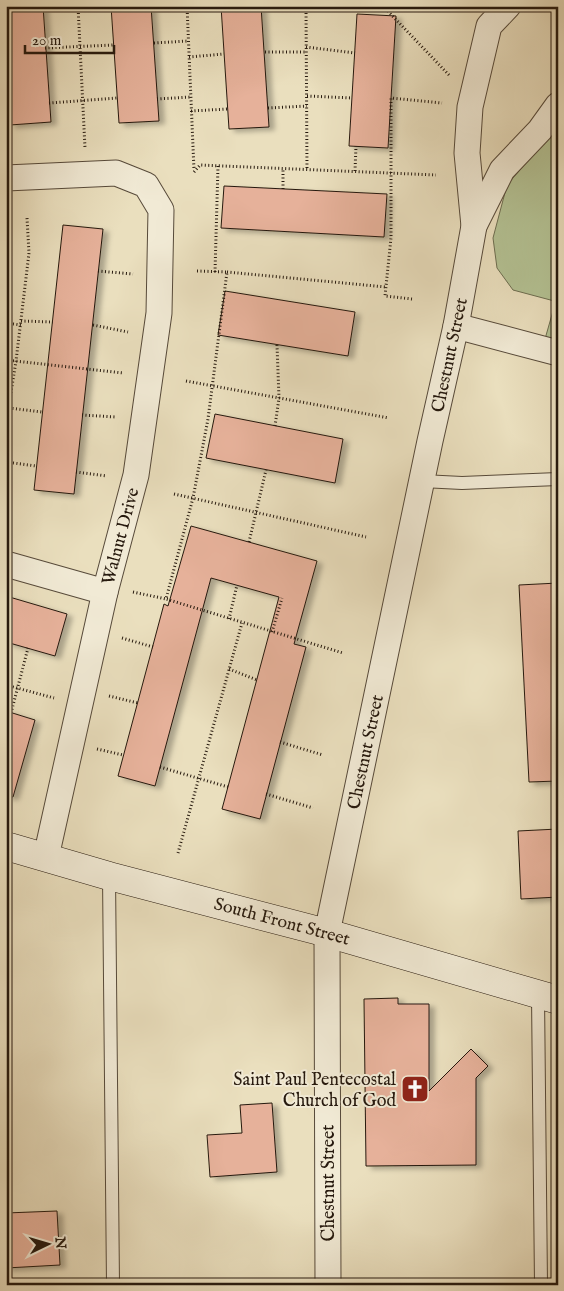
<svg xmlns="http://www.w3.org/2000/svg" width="564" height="1291" viewBox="0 0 564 1291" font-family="'IM FELL English',serif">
  <defs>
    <filter id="shadow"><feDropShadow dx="5.5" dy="3" stdDeviation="2.5" flood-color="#0004"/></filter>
  </defs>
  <rect width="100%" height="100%" fill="#eadfbe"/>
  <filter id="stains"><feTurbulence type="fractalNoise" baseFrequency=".004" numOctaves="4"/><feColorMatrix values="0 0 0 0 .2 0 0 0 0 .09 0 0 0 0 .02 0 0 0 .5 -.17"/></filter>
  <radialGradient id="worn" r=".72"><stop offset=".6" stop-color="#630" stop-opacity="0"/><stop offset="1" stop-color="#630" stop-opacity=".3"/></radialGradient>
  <!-- green -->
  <g fill="#b4c294" stroke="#6d6e51">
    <polygon points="558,122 558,302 513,290 497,268 493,238 507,185 538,149"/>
    <polygon points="553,311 558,312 558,366 539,360"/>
  </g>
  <!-- building -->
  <g fill="#e6b19a" stroke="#26190e" filter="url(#shadow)">
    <polygon points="6,6 43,6 51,122 10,125 6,67"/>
    <polygon points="111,6 151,6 159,121 119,123"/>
    <polygon points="221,6 261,6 269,127 229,129"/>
    <polygon points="357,14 396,16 388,148 349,146"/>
    <polygon points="224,186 387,194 384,237 221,228"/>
    <polygon points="63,225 103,229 74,494 34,490"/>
    <polygon points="225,291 355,312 348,356 218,335"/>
    <polygon points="215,414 343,439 335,483 206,458"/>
    <polygon points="191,526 317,561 294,644 306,647 260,819 222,809 279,597 211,578 155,786 118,776 164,604 168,606"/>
    <polygon points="558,583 558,781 529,782 519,585"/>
    <polygon points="6,596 67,614 55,656 6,642"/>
    <polygon points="6,711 35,720 13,797 6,796"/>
    <polygon points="558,829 558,897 521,899 518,831"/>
    <polygon points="398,998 398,1004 429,1004 429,1091 471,1049 488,1066 476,1078 476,1165 366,1166 364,999"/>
    <polygon points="272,1103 277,1172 210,1177 207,1135 242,1133 240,1105"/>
    <polygon points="57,1211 60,1265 6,1268 6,1213"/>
  </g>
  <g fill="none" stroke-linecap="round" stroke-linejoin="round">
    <defs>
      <g id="lane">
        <polyline points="422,481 462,483 558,479"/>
        <polyline points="109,876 113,1285"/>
        <polyline points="538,995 541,1285"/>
      </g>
      <g id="street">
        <polyline points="6,178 116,173 146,185 161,210 159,313 136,475 105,592 46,857"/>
        <polyline points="474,226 502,170 540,130 558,105"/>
        <polyline points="456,326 558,353"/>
        <polyline points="6,564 105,592"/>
        <polyline points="328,1285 327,933 430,441 456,326 474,226 467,153 470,107 489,26 508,6"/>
      </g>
      <polyline id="secondary" points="6,846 109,876 327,933 558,1000"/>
    </defs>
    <!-- lane casing -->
    <use href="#lane" stroke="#574a3a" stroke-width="14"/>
    <!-- street casing -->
    <use href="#street" stroke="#574a3a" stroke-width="27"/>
    <!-- secondary casing -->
    <use href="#secondary" stroke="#26190e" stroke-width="29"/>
    <!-- path -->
    <g stroke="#26190e" stroke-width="3" stroke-dasharray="1 2.5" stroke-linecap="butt">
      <polyline points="78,6 85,148"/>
      <polyline points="187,6 194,170"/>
      <polyline points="306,6 307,170"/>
      <polyline points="383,6 449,75"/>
      <polyline points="154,43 188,41"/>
      <polyline points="306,47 355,53"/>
      <polyline points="45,48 113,45"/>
      <polyline points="265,52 306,52"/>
      <polyline points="189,57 224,54"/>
      <polyline points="6,92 9,151"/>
      <polyline points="307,96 352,98"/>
      <polyline points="157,99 191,97"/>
      <polyline points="49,103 117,98"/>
      <polyline points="268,108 307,106"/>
      <polyline points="191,111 228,109"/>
      <polyline points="355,171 356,146"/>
      <polyline points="194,172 200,165 436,175"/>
      <polyline points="283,189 283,169"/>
      <polyline points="98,271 133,274"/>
      <polyline points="197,271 227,272 208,419 193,498 166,599 343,653"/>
      <polyline points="215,272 218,166"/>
      <polyline points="227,272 386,287"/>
      <polyline points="412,299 385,296 391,238 391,98 442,103"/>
      <polyline points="21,321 53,322"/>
      <polyline points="6,323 21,325"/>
      <polyline points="93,325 128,332"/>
      <polyline points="6,360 123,373"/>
      <polyline points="186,381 389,418"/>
      <polyline points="9,408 42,412"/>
      <polyline points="82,415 116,417"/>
      <polyline points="6,424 16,361 29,253 27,218"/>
      <polyline points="275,426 279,398 277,345"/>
      <polyline points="6,462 36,466"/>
      <polyline points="76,472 107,476"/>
      <polyline points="174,494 366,537"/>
      <polyline points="249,542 266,470"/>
      <polyline points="133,592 166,599"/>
      <polyline points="229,619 237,585"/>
      <polyline points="272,632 282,598"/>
      <polyline points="122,638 153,647"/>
      <polyline points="229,669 257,680"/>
      <polyline points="6,685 54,698"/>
      <polyline points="109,696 138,703"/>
      <polyline points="11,713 28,648"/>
      <polyline points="280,742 323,755"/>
      <polyline points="97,749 123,755"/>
      <polyline points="160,767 228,787"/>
      <polyline points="266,794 313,808"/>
      <polyline points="178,853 242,623"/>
    </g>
    <!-- lane -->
    <use href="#lane" stroke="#f1ead5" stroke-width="12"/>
    <!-- street -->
    <use href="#street" stroke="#f1ead5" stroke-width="25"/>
    <!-- secondary -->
    <use href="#secondary" stroke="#f1ead5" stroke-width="28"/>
  </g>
  <!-- icons -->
  <defs>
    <symbol id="church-square" viewBox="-11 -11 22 22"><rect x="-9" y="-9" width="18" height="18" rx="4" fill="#8f2418" stroke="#f1ead5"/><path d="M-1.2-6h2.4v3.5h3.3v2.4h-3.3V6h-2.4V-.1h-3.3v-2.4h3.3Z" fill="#fff"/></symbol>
  </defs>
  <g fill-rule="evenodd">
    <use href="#church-square" x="399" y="1073" width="32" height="32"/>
  </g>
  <g text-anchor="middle" stroke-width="4" stroke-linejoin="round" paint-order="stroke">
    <!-- street labels -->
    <g font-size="18" fill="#26190e" stroke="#f1ead5">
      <text transform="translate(449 355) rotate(-78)" y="6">Chestnut Street</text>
      <text transform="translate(120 536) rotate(-75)" y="6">Walnut Drive</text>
      <text transform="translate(365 752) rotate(-78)" y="6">Chestnut Street</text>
      <text transform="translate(282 921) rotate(15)" y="6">South Front Street</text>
      <text transform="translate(328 1183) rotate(-90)" y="6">Chestnut Street</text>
    </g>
    <!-- poi labels -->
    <g font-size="18" fill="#26190e" stroke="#f1ead5" text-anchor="end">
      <text x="396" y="1085">Saint Paul Pentecostal<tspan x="396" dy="21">Church of God</tspan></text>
    </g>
  </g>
  <!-- margin -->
  <rect width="564" height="1291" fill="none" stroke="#eadfbe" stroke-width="25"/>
  <rect x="8" y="8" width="549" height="1276" fill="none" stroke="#26190e" stroke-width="2.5"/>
  <rect x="12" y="12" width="539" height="1266" fill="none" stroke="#26190e"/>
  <!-- north arrow -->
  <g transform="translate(48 1244) rotate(85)" stroke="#f1ead5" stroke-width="4" paint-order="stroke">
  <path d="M0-4L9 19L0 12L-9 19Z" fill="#26190e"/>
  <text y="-8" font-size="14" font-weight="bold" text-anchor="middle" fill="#26190e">N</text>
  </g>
  <!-- scale -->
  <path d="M25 45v8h89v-8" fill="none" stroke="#26190e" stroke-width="2.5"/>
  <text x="32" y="45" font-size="15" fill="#26190e" stroke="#f1ead5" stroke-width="4" paint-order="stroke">20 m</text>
  <rect width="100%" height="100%" filter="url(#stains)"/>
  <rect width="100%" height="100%" fill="url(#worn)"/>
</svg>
